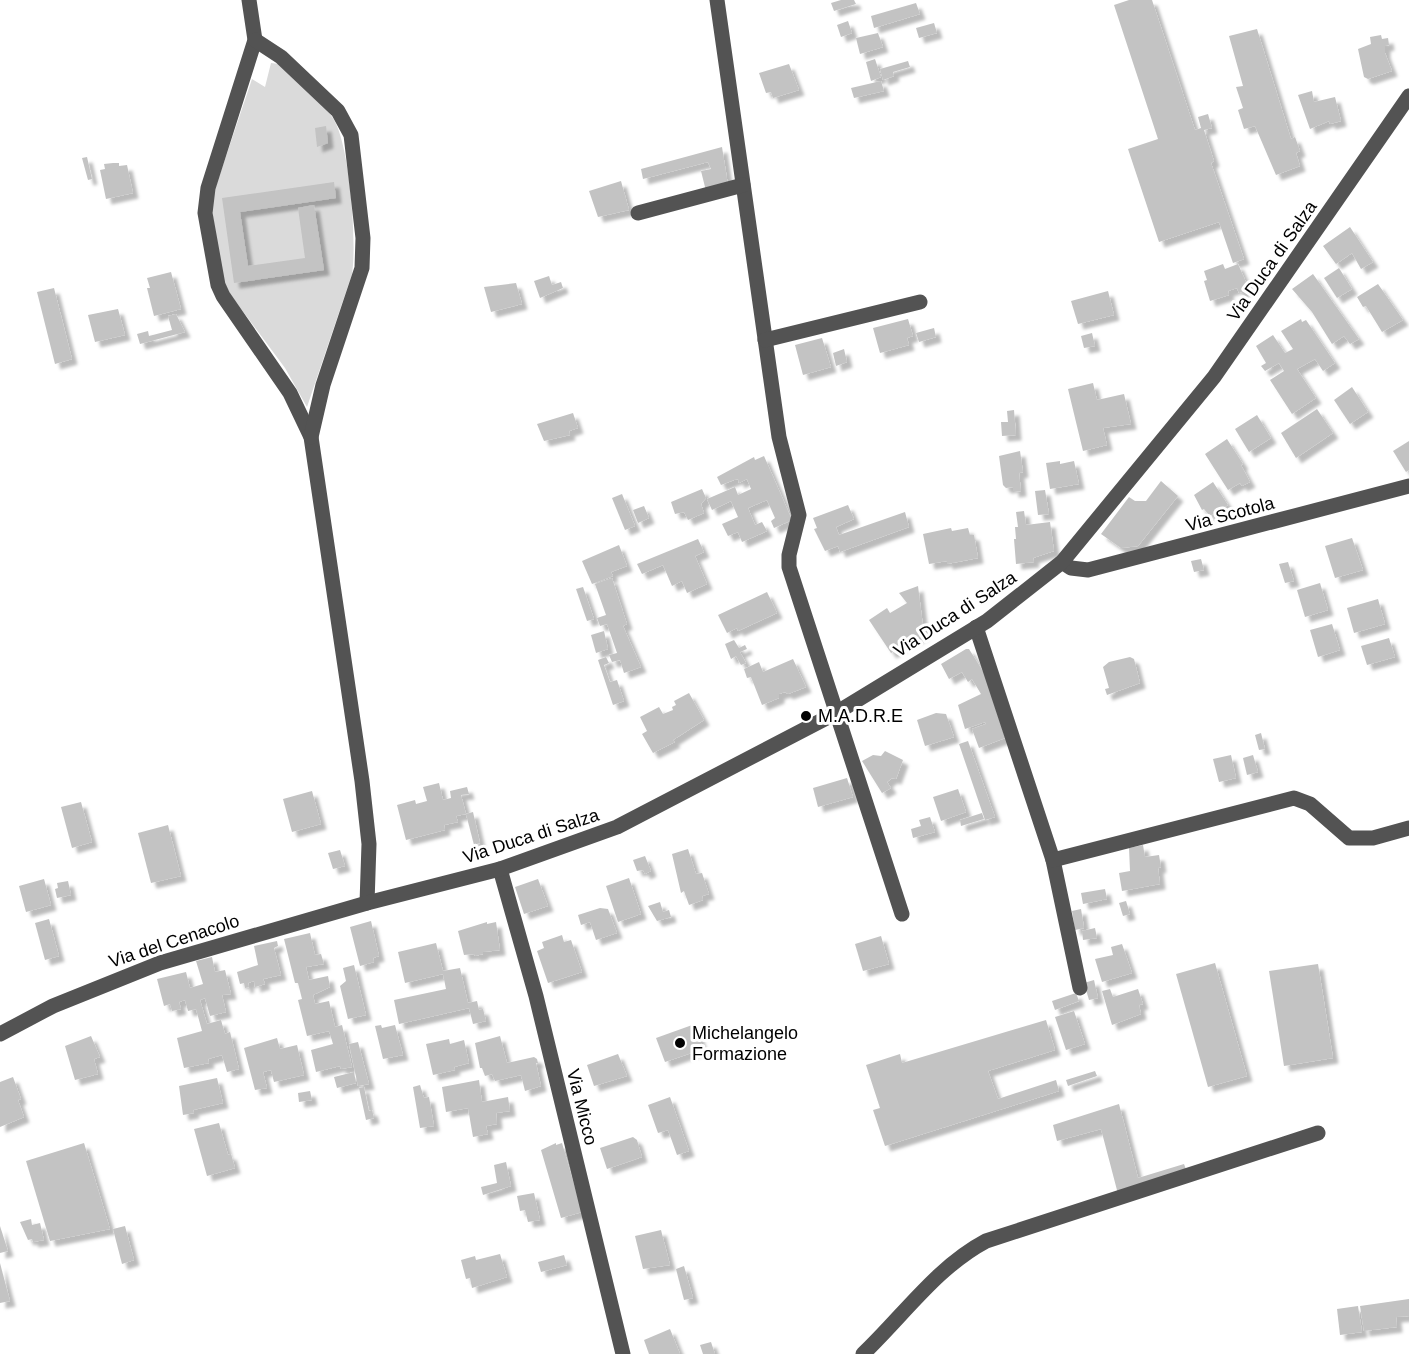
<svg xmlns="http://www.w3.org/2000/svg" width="1409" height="1354" viewBox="0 0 1409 1354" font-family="Arial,sans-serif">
  <defs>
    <filter id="shadow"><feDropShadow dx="5.5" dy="5.5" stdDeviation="1.5" flood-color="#0004"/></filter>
  </defs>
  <rect width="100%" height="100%" fill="#fff"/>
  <!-- green -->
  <path fill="#dadada" d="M 271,63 L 279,64 C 295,79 324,101 334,120 C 350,147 357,243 352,274 L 307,407 L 285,368 L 230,294 L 223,279 L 212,211 L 214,192 L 252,79 L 265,87 Z"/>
  <!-- building -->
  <g fill="#c3c3c3" filter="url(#shadow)">
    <polygon points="841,0 854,0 856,4 834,11 831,3"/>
    <polygon points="1129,0 1152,0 1195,130 1201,128 1198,117 1208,114 1212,128 1204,130 1214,161 1211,163 1244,259 1233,263 1219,222 1159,242 1128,149 1158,139 1114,5"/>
    <polygon points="916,3 920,14 874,28 871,16"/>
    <polygon points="848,21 852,33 841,37 837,25"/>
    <polygon points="934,23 937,33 919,38 916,28"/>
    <polygon points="1257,29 1291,139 1295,137 1300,151 1296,153 1300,166 1276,175 1255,126 1244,129 1238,110 1243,108 1236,87 1243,86 1229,36"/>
    <polygon points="878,33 883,47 860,54 856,38"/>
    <polygon points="1381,35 1382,39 1388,38 1389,45 1385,46 1385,53 1392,71 1368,79 1364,77 1358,49 1371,44 1370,37"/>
    <polygon points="875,59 881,77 871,81 866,62"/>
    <polygon points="908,61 910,67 893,72 894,76 883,80 880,69"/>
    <polygon points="789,64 799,90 773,98 771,92 766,93 759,73"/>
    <polygon points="881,81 884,91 854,98 851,88"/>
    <polygon points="1312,91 1314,102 1335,97 1341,121 1330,124 1329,121 1310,129 1298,95"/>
    <polygon points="326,126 328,143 317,147 315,128"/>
    <polygon points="722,147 728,185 706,191 701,171 711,169 708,162 643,179 641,169"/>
    <polygon points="87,157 92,179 88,180 82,158"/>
    <polygon points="113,163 119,163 119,166 127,165 133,193 106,199 100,170 105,169 104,164"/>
    <polygon points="621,181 629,210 598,217 589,191"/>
    <polygon points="334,182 336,198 240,212 248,266 305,258 298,208 314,205 324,270 234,283 222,198"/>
    <polygon points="1350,227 1373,262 1361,269 1352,253 1336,264 1323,246"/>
    <polygon points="1223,264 1225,269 1238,264 1249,289 1239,293 1237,288 1228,291 1229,295 1210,301 1204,281 1207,280 1204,271"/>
    <polygon points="1339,268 1352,289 1337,298 1324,278"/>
    <polygon points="171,272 181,309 154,316 147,288 150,288 147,278"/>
    <polygon points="1313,274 1359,339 1350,344 1344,336 1332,344 1312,312 1292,289"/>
    <polygon points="549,276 552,285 561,282 563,288 540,298 534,281"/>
    <polygon points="516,283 522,304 491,312 484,287"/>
    <polygon points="1378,284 1403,320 1382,332 1366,306 1363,307 1357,297"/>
    <polygon points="54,288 72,359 55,364 37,292"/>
    <polygon points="1108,291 1114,315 1078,324 1071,301"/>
    <polygon points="118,309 125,335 95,342 88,315"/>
    <polygon points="176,314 185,332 140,344 137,334 148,331 149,336 172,330 168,316"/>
    <polygon points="908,319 913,336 907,338 909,345 880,353 873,328"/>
    <polygon points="1301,319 1302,322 1306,320 1335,363 1323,371 1315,359 1297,369 1316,398 1292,414 1270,380 1284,371 1279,363 1265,371 1261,366 1266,363 1256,346 1273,335 1285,353 1293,349 1281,331"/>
    <polygon points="934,328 936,337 919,342 916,333"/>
    <polygon points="1092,333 1095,346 1084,348 1081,336"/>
    <polygon points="822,338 831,367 803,375 795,345"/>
    <polygon points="844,349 847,362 836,366 833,353"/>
    <polygon points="1093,383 1097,400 1124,394 1131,424 1103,428 1107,445 1083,451 1068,389"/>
    <polygon points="1352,387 1368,412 1350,424 1334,400"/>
    <polygon points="1317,409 1333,433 1296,458 1281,433"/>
    <polygon points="1014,410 1016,435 1002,436 1001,422 1008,422 1007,411"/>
    <polygon points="573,413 578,428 569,431 570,435 544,441 537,424"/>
    <polygon points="1257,415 1271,438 1249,452 1235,429"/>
    <polygon points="1227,439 1243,464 1241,465 1250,482 1242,486 1240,483 1228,490 1205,454"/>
    <polygon points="1409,441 1409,470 1406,472 1393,451"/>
    <polygon points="1020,451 1023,472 1019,473 1021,491 1013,492 1013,487 1006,488 1003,485 999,456"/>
    <polygon points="764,456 792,520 774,528 771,521 775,518 767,500 748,508 755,525 762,522 767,531 742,542 738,532 728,536 722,524 738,517 731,501 712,510 707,499 735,487 738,495 751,489 747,479 739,483 738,479 734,480 721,485 717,477 754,457 755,460"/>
    <polygon points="1060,461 1060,464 1074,461 1079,484 1050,489 1046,463"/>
    <polygon points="1161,481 1178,496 1138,546 1121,548 1101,534 1129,497 1135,501 1146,501"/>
    <polygon points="1213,482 1228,505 1210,516 1204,509 1202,510 1194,495"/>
    <polygon points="702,489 706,498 701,504 704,513 688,520 684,512 675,514 671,502"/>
    <polygon points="1045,490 1049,514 1038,515 1035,491"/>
    <polygon points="622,494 635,526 625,530 612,498"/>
    <polygon points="848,505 854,519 836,527 839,535 905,512 909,527 840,552 838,546 825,551 814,529 817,528 813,518"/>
    <polygon points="644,506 649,518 638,523 633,510"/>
    <polygon points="1024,511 1026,525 1050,522 1054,551 1033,558 1034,562 1016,564 1014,539 1016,539 1015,527 1018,527 1016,512"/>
    <polygon points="951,528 952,531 968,528 970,535 974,535 978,558 947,564 947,561 929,564 923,534"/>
    <polygon points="1352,538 1363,570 1335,578 1325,546"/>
    <polygon points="698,539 704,552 695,556 707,584 687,593 682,581 672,586 663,565 642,574 637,564"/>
    <polygon points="619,545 627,566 611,572 613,576 592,584 582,561"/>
    <polygon points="1201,559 1204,570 1194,572 1191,561"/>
    <polygon points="1288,562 1294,581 1285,583 1279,564"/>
    <polygon points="612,578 627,624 623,626 641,667 624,673 620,660 612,662 609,655 617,653 607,624 600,626 597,618 606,615 595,584"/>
    <polygon points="1320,583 1328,610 1305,617 1297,590"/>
    <polygon points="918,586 924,634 891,653 869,620 887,608 890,613 907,603 899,593"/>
    <polygon points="583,587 594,619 587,621 576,589"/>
    <polygon points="767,592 777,613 738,631 737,628 727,633 718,615"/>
    <polygon points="1378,599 1385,624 1354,633 1347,608"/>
    <polygon points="1332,624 1340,650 1318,657 1310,630"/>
    <polygon points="604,631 608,649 596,653 591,635"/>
    <polygon points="1389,638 1395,657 1367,665 1361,646"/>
    <polygon points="734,640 739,648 745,645 747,649 740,652 746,663 741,665 736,656 731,659 725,644"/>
    <polygon points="966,649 969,649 984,673 1005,738 979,748 972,729 986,724 985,722 965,729 958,705 981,694 972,679 968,682 962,672 949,679 941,664"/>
    <polygon points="606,657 609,663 604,665 610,682 617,680 624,701 613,705 598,660"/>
    <polygon points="1130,657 1134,659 1140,683 1107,695 1105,689 1109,688 1103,667 1109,662"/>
    <polygon points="793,659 806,687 788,694 785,692 779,694 779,698 762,705 751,677 747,678 744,669 759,662 763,672"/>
    <polygon points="689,693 704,720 673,740 675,742 653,753 642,734 647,731 640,717 659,707 663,714 673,710 672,707 676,705 674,701"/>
    <polygon points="936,713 946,714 954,737 925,746 917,720"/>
    <polygon points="1261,733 1265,749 1259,750 1255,735"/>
    <polygon points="968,741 995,817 985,820 959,744"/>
    <polygon points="885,751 903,760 896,779 892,778 887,782 891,788 882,793 862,761 873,755 881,756"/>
    <polygon points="1231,755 1236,778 1219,782 1213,759"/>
    <polygon points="1253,755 1258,772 1247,775 1243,758"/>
    <polygon points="847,778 853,797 818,807 813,788"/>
    <polygon points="439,783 443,800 451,798 450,791 467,787 469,794 461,795 466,814 456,816 458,822 444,825 445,830 406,840 397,805 415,800 416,804 427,801 423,787"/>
    <polygon points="958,789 966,812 941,821 933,797"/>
    <polygon points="312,791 321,824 292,832 283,799"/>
    <polygon points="81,802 92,842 72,848 61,807"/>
    <polygon points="473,812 480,843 474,845 466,814"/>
    <polygon points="982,813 984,819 961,826 960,820"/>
    <polygon points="930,817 935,832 913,838 911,829 921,826 919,820"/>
    <polygon points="168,825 181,876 151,883 138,833"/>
    <polygon points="1143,845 1145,857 1159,855 1161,867 1158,868 1160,884 1122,891 1119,873 1130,871 1129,848"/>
    <polygon points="688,849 696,874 702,873 709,894 702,896 703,900 689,905 684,891 681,893 672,854"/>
    <polygon points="340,850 345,866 333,869 328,853"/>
    <polygon points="645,856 651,871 645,874 643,870 637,871 633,860"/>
    <polygon points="629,878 641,914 618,922 606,886"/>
    <polygon points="44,879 51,905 26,912 19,886"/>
    <polygon points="538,879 548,906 524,914 515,887"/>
    <polygon points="68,881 71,895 57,898 55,889 58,888 57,883"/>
    <polygon points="1105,889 1107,899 1083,904 1081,893"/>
    <polygon points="1126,901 1130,914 1123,916 1119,903"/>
    <polygon points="660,902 663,912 669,910 671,917 657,921 648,906"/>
    <polygon points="600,908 608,909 617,933 596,940 590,922 581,925 578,915"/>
    <polygon points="1081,909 1084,928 1075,930 1072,911"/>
    <polygon points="49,919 59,956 45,960 35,923"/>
    <polygon points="371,921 379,956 373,958 374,962 360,966 350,927"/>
    <polygon points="487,922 487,924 496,922 500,950 483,952 483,954 475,956 474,954 464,955 458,931"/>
    <polygon points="1095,928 1097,938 1083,940 1082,931"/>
    <polygon points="310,933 315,955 321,954 324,964 306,967 309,980 328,976 330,987 313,995 315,1004 329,1001 335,1027 342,1025 352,1067 341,1069 340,1066 316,1072 311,1050 333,1044 329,1031 307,1036 298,1000 302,999 298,983 295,983 284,939"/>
    <polygon points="562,935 564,942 571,940 582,972 548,983 537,951 544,948 542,942"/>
    <polygon points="881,936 889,964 863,971 855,944"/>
    <polygon points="277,941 278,946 274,948 281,975 263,979 265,984 255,987 254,981 248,983 249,987 245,988 244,983 240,984 237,972 258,965 254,946"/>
    <polygon points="436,943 443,971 460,968 468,1003 477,1001 479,1010 483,1009 486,1021 473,1024 469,1008 399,1024 394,1000 446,989 443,974 405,983 398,952"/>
    <polygon points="1122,944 1132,973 1102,982 1095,959 1113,955 1111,947"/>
    <polygon points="212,957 215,972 225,970 231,994 222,995 226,1012 210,1016 205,998 200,1000 207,1024 221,1020 225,1034 230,1032 239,1069 227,1072 222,1055 208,1059 209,1063 184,1068 177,1038 202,1031 196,1009 188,1011 185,1000 179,1002 181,1009 172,1011 170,1004 164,1006 157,979 186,972 190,988 203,984 196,961"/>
    <polygon points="1215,963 1247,1076 1208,1087 1176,974"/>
    <polygon points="1318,964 1333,1058 1284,1066 1269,971"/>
    <polygon points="354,965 366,1015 348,1019 340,986 346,981 343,968"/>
    <polygon points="1094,980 1098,998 1089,1000 1084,983"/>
    <polygon points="1110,989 1113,997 1138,989 1143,1004 1139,1005 1141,1014 1112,1025 1102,991"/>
    <polygon points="1076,993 1079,1001 1055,1010 1052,1001"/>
    <polygon points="1074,1011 1085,1044 1066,1050 1055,1017"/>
    <polygon points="1046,1020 1055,1050 988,1071 998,1099 1056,1080 1059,1091 885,1146 873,1110 880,1108 866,1065 900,1054 902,1063"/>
    <polygon points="695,1024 703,1049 665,1062 656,1038"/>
    <polygon points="381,1025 382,1028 395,1025 403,1055 383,1059 375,1026"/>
    <polygon points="91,1036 100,1057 94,1059 98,1074 75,1080 65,1046"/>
    <polygon points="500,1036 507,1063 534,1057 537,1059 538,1063 536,1063 541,1086 525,1091 521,1075 495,1081 492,1074 485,1076 482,1068 480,1068 475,1043"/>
    <polygon points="277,1038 280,1049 297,1045 304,1075 274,1082 271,1070 263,1072 267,1088 255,1090 244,1048"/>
    <polygon points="449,1039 450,1044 464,1040 469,1063 454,1067 455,1070 433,1075 426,1044"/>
    <polygon points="358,1042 369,1084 358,1086 349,1044"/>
    <polygon points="618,1054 627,1076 594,1086 587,1065"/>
    <polygon points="1095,1071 1097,1076 1068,1086 1066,1080"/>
    <polygon points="354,1072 356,1083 337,1088 334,1077"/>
    <polygon points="13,1077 21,1099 18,1100 24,1117 0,1127 0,1082"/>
    <polygon points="217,1078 223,1103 193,1110 194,1113 183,1115 179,1086"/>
    <polygon points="479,1080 482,1102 508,1097 510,1111 496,1113 497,1124 486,1126 488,1134 473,1137 468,1108 446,1112 442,1087"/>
    <polygon points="420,1085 424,1098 429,1097 434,1126 420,1128 413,1087"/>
    <polygon points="364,1087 369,1111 372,1110 374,1118 366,1120 359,1088"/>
    <polygon points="310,1091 312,1100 299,1102 298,1093"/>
    <polygon points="670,1097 689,1151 677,1155 668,1130 658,1133 648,1105"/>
    <polygon points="1119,1104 1138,1178 1184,1164 1187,1172 1118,1194 1101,1129 1057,1141 1053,1125"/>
    <polygon points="219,1123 228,1155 231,1154 235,1168 207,1176 194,1129"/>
    <polygon points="633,1137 637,1140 642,1157 607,1169 600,1148"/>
    <polygon points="84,1143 110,1229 50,1241 26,1161"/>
    <polygon points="556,1143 556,1145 562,1143 582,1212 561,1218 541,1150"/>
    <polygon points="506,1162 511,1186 483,1195 481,1187 497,1183 494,1165"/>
    <polygon points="534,1193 540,1220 528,1222 525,1210 520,1211 517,1196"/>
    <polygon points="31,1219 32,1225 40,1223 44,1240 33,1242 32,1239 28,1240 20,1222"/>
    <polygon points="0,1226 8,1251 0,1253"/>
    <polygon points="125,1226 134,1260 122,1264 113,1229"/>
    <polygon points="661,1230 670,1265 643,1269 635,1236"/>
    <polygon points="500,1254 507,1277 472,1288 470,1278 466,1279 461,1260 475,1256 476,1260"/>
    <polygon points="564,1255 567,1265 541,1272 538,1262"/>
    <polygon points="0,1263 10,1301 0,1303"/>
    <polygon points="684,1266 693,1298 684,1300 676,1269"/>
    <polygon points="1409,1299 1409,1316 1396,1317 1397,1327 1364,1331 1360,1306"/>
    <polygon points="1358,1306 1362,1332 1340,1335 1337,1309"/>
    <polygon points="670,1329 680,1354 649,1354 644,1340"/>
    <polygon points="711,1342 715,1354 703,1354 700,1345"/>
  </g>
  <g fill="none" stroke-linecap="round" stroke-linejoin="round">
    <!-- minor -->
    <g stroke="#535353" stroke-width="15">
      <polyline points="249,0 255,40 208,188 205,213 218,285 223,296 290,393 311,437 362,781 369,844 367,903"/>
      <polyline points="717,0 779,437 799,515 789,555 789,567 902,914"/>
      <polyline points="255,40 281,57 338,111 351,135 363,238 362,268 323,385 311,437"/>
      <polyline points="638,213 743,185"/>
      <polyline points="765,340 920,302"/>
      <polyline points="1062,562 1071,568 1088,570 1409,486"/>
      <polyline points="976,627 1053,860 1080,988"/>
      <polyline points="1053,860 1294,798 1310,804 1349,838 1373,838 1409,828"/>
      <polyline points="500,869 536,996 623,1354"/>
      <polyline points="0,1034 53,1006 160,963 367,903 500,869 617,827 836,713 987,621 1062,562 1214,377 1409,96"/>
      <path d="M 863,1354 C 903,1316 937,1267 986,1241 L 1318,1133"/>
    </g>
  </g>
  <!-- markers -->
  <g fill="#000" stroke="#fff" stroke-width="2">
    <circle cx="806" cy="716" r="6"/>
    <circle cx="680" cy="1043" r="6"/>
  </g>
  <g text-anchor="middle" stroke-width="6" stroke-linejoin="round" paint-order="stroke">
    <!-- street labels -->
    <g font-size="18" fill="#000" stroke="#fff">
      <text transform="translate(1272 261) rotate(-55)" y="6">Via Duca di Salza</text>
      <text transform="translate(1230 514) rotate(-15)" y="6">Via Scotola</text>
      <text transform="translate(955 614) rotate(-33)" y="6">Via Duca di Salza</text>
      <text transform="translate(531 836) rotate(-18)" y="6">Via Duca di Salza</text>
      <text transform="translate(174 941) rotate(-18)" y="6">Via del Cenacolo</text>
      <text transform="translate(582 1107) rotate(76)" y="6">Via Micco</text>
    </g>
    <!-- poi labels -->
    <g font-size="18" fill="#000" stroke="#fff" text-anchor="start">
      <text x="818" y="722">M.A.D.R.E</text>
      <text x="692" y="1039">Michelangelo<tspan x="692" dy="21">Formazione</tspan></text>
    </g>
  </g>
</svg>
